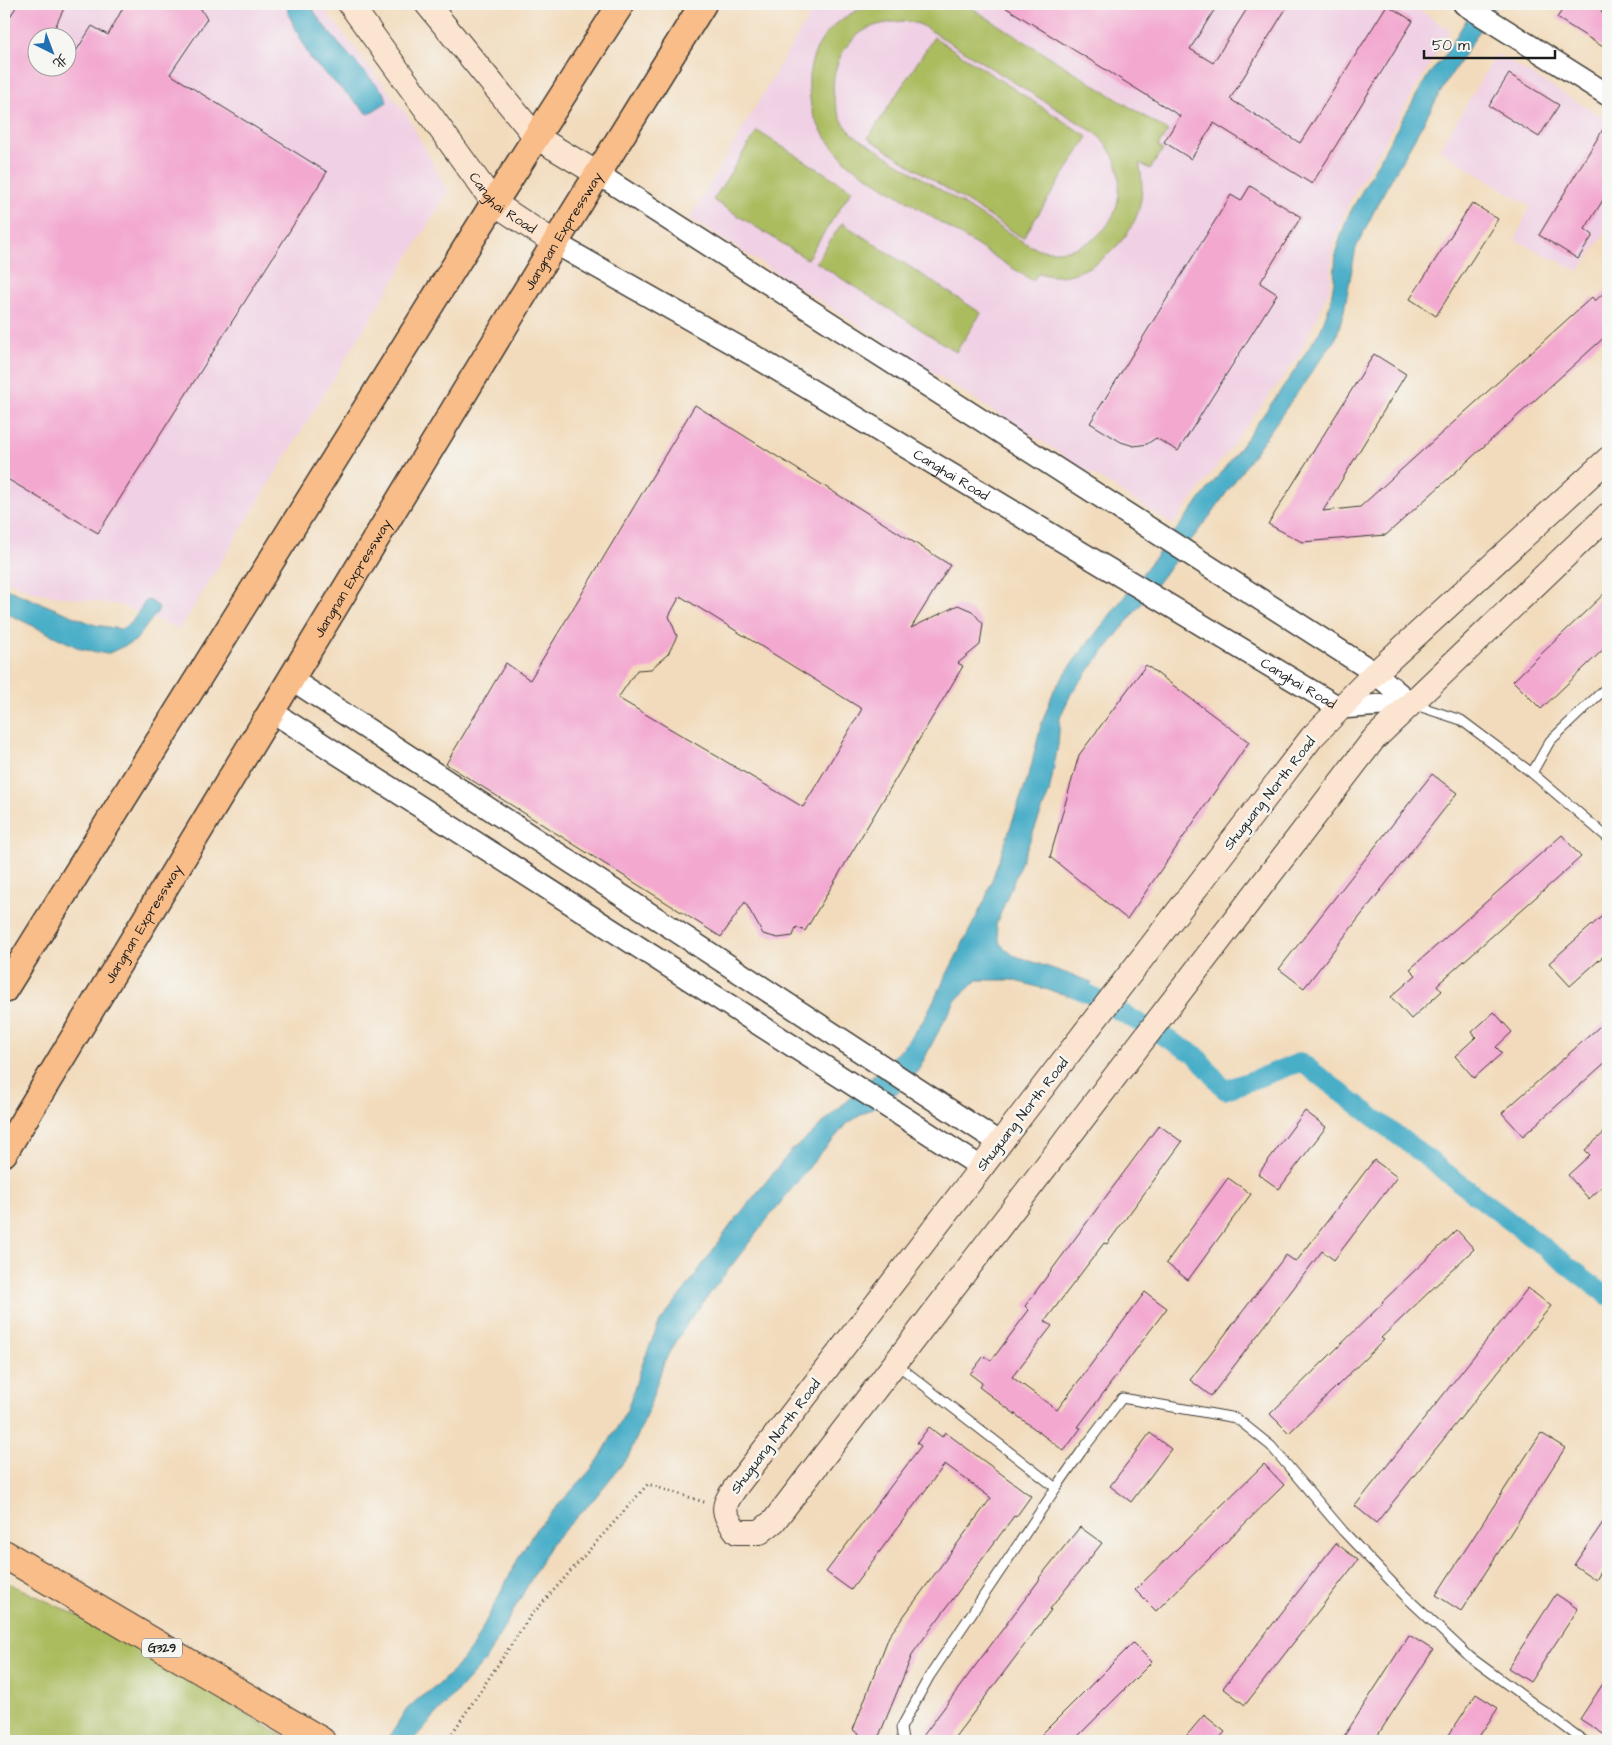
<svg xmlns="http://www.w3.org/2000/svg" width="1612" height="1745" viewBox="0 0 1612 1745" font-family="'Architects Daughter','LXGW WenKai TC',sans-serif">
  <rect width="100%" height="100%" fill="#f6f6f2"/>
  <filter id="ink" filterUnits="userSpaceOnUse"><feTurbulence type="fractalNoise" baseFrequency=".02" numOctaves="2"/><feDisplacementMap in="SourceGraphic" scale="10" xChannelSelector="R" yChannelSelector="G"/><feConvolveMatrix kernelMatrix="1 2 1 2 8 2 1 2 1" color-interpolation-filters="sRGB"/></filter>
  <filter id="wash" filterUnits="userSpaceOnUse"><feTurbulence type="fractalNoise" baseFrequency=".0096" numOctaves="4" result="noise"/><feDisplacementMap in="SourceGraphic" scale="20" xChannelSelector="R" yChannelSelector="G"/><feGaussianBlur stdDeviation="1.12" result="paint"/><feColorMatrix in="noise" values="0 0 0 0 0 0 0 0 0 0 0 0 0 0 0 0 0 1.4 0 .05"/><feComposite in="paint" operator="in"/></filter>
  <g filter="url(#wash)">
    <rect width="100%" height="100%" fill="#f2dbbc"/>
    <!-- built -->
    <g fill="#f0d0e4" fill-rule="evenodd">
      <path d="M 4,4 L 320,4 L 407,115 L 448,192 L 180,629 L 120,605 L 33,592 L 4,578 ZM 38,38 L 68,38 L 68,68 L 38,68 Z"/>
      <polygon points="816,4 1410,4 1450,30 1349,203 1333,247 1330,288 1300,354 1173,525 690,218"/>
      <polygon points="1497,54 1608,120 1608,228 1579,271 1515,240 1530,206 1439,150"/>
    </g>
    <!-- green -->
    <g fill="#abbc5f" stroke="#646c3e" fill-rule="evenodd">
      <path d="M 877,4 L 965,4 L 1168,131 L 1158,146 L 1163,150 L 1150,169 L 1139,163 C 1143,179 1143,196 1138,212 C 1128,244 1088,278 1054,276 C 1049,276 1043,274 1038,273 L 1033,281 L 848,164 C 834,148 821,134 813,114 C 810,106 810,96 809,88 C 807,45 836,13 877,4 ZM 904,21 L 919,24 L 933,32 L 1097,134 C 1103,141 1109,148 1113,156 C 1119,166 1120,178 1119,190 C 1118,230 1082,257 1043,250 C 1036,249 1031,246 1025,243 L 855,136 C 821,106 828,48 869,28 C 881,23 892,22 904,21 Z"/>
      <polygon points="934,37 1088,137 1023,238 868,138"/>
      <polygon points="757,131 852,190 807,259 713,200"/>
      <polygon points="842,223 981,313 956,352 816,262"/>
      <polygon points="4,1581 104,1628 291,1741 4,1741"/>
    </g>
    <!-- water -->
    <g fill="#49aec8" stroke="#326572">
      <path d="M 287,4 L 312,4 C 312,19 372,79 385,94 L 387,102 L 368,114 L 311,60 L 288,13 Z"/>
      <polygon points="1476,4 1497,4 1447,81 1379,201 1356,248 1344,311 1336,338 1210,516 1072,692 1060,717 1058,745 1049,793 996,925 1000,944 1013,955 1092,982 1081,999 1012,980 977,980 956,1000 936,1036 919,1069 903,1089 848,1123 819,1155 769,1217 688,1322 664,1362 646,1417 628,1457 594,1499 551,1544 485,1661 412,1741 387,1741 407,1709 419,1698 437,1686 454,1670 473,1646 519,1557 536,1529 588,1473 599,1459 627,1410 642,1365 659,1323 686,1288 730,1226 791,1151 809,1136 900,1051 923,1021 985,900 1030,771 1041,725 1054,690 1074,661 1234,456 1293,373 1321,329 1330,304 1334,281 1336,251 1347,218 1395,132 1429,74 1443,58"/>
      <polygon points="4,588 95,625 121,629 132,622 146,600 151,601 159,607 158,611 135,641 107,654 81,649 4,612"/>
    </g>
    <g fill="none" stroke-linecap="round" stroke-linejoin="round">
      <!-- canal -->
      <polyline stroke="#49aec8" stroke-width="19" points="1062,982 1089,994 1196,1055 1225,1090 1301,1062 1608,1296"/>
    </g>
    <g id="blocks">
      <!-- building -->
      <g fill="#f3a8d0" fill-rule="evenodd">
        <polygon points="18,4 66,4 50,38 38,38 38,68 68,68 68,64 92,26 108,35 125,4 198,4 207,19 170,74 327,172 98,533 4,477 4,26"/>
        <polygon points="1000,4 1218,4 1190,49 1213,63 1250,4 1289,4 1230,99 1300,143 1387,5 1413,21 1312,184 1214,123 1191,159 1164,142 1180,116"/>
        <polygon points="1566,4 1607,4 1601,12 1608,17 1608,50 1557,18"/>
        <polygon points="1509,74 1559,105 1539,137 1489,106"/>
        <polygon points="1608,121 1608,192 1585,229 1593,235 1578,259 1539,235"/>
        <polygon points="1250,186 1301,217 1260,283 1277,294 1178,451 1156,438 1147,444 1141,445 1134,446 1121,442 1090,423 1231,195 1241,201"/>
        <polygon points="1472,203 1498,219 1436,316 1410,299"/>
        <polygon points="1608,289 1608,334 1386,535 1302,542 1268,524 1374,354 1406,374 1323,511 1360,507 1592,297 1595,301"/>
        <path d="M 695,405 L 950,565 L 911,628 L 958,605 L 972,611 L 983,624 L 980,645 L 958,663 L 963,666 L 805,931 L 796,927 L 793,936 L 778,938 L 763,934 L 745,902 L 721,937 L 446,764 L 506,663 L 530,680 ZM 680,596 L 862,709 L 803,807 L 618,698 L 637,670 L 651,669 L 668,654 L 677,636 L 669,616 Z"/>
        <polygon points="1608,590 1608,645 1541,709 1513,681"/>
        <polygon points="1146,665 1249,742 1127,919 1050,857 1079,755"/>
        <polygon points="1432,774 1457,793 1304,988 1279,969"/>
        <polygon points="1562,835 1581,857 1437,985 1442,991 1411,1019 1391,997 1416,975 1410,969"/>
        <polygon points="1608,911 1608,952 1570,986 1549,963"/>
        <polygon points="1494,1012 1512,1032 1496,1047 1502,1053 1474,1078 1455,1056 1476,1037 1472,1032"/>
        <polygon points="1608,1019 1608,1060 1523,1136 1502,1113"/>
        <polygon points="1305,1111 1326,1127 1279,1189 1258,1174"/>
        <polygon points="1159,1125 1182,1142 1107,1244 1104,1243 1045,1321 1052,1326 1012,1377 1057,1410 1145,1292 1167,1308 1078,1427 1081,1428 1064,1451 979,1387 982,1383 970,1374 984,1356 991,1361 1029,1310 1025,1306"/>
        <polygon points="1608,1129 1608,1181 1589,1199 1568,1175 1590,1155 1585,1150"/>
        <polygon points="1374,1160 1397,1177 1334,1260 1322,1251 1211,1396 1190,1380 1286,1255 1296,1262"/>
        <polygon points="1228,1178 1251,1194 1188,1280 1166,1263"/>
        <polygon points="1457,1230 1474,1249 1381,1338 1384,1340 1289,1433 1270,1414 1383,1303 1382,1302"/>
        <polygon points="1528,1288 1551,1306 1376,1523 1355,1506"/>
        <polygon points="929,1427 942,1437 945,1432 1031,1496 1016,1517 1014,1516 913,1653 877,1741 869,1741 853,1730 889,1636 991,1498 945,1464 851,1590 826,1572 921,1446 917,1443"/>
        <polygon points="1150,1433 1171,1449 1131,1502 1110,1486"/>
        <polygon points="1541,1433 1565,1448 1461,1611 1436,1595"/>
        <polygon points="1264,1464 1284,1485 1156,1611 1135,1590"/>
        <polygon points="1608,1515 1608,1561 1596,1580 1574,1565"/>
        <polygon points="1080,1527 1102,1543 1050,1609 1051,1610 952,1741 930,1741 923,1736 1040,1579 1039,1578"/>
        <polygon points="1336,1543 1358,1560 1245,1705 1223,1688"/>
        <polygon points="1556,1594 1578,1609 1530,1682 1508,1668"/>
        <polygon points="1409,1635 1433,1650 1374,1741 1341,1741"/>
        <polygon points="1133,1643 1152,1662 1073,1741 1035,1741"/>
        <polygon points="1608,1676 1608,1737 1580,1719"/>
        <polygon points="1476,1694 1498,1708 1476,1741 1445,1741"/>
        <polygon points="1204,1715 1225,1732 1217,1741 1182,1741"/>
      </g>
    </g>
  </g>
  <g filter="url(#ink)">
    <use href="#blocks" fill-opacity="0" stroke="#3c3934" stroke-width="1"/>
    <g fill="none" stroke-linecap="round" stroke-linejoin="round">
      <defs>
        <g id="service">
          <polyline points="1412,704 1461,720 1532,773 1608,838"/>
          <polyline points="1532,773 1550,741 1608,686"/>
          <polyline points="895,1363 1056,1488 1081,1452 1122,1398 1236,1418 1271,1446 1343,1531 1404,1595 1470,1657 1584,1741"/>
          <polyline points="903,1741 901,1728 929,1677 1056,1488"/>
        </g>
        <g id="tertiary">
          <polyline points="1464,4 1608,95"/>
          <polyline points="598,174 1375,673 1410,703"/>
          <path id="s1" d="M 555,243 L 751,354 L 1340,708 L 1410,703"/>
          <polyline points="291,679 1000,1143"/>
          <polyline points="271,711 981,1167"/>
        </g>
        <g id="secondary">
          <path id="s2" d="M 350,4 L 494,203 L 555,243"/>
          <polyline points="427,4 536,137 598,174"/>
          <path d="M 1608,459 L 1375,673 L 1312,737 L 738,1484 C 722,1506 720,1510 737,1532 L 760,1532 L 774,1521 L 1373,740 L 1608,515"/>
        </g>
        <g id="primary">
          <polyline points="4,990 494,203 621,4"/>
          <path id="s3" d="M 4,1153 L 555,243 L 703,4"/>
        </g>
        <polyline id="trunk" points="4,1554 321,1741"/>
      </defs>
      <!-- service casing -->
      <use href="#service" stroke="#3c3934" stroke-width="11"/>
      <!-- tertiary casing -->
      <use href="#tertiary" stroke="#3c3934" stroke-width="24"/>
      <!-- secondary casing -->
      <use href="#secondary" stroke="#3c3934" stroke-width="26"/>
      <!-- primary casing -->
      <use href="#primary" stroke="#3c3934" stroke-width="29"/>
      <!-- trunk casing -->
      <use href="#trunk" stroke="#3c3934" stroke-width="30"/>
      <!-- path -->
      <polyline stroke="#3c3934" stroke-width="3" stroke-dasharray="1 4" stroke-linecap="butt" points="447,1741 529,1618 648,1484 707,1503"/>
      <!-- service -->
      <use href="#service" stroke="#fff" stroke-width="9"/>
      <!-- tertiary -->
      <use href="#tertiary" stroke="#fff" stroke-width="21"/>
      <!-- secondary -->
      <use href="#secondary" stroke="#fce5d0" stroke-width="24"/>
      <!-- primary -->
      <use href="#primary" stroke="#f8bd89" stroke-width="26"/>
      <!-- trunk -->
      <use href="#trunk" stroke="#f8bd89" stroke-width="28"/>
    </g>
  </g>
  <g text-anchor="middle" stroke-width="5" stroke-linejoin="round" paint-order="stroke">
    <!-- shield labels -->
    <rect fill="#f6f6f2" stroke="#5d5d5c" stroke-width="1" x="142" y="1638.5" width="40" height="19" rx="4"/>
    <g font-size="12" font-weight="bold" fill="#1c1c1c">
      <text x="162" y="1652">G329</text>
    </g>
    <!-- street labels -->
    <g font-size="14" fill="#1c1c1c" stroke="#f6f6f2">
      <text dy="5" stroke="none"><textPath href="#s2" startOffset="252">Canghai Road</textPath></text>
      <text dy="5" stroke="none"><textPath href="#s3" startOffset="1078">Jiangnan Expressway</textPath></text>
      <text dy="5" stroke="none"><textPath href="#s1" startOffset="459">Canghai Road</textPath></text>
      <text dy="5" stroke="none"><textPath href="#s3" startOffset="672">Jiangnan Expressway</textPath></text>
      <text dy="5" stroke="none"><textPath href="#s1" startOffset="864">Canghai Road</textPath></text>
      <text transform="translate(1269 793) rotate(-52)" y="5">Shuguang North Road</text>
      <text dy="5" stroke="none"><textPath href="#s3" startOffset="268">Jiangnan Expressway</textPath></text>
      <text transform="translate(1022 1114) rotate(-52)" y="5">Shuguang North Road</text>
      <text transform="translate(775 1436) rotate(-53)" y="5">Shuguang North Road</text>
    </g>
  </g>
  <!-- margin -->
  <rect width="1612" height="1745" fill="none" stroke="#f6f6f2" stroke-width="20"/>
  <!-- north arrow -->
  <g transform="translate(52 52) rotate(138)"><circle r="24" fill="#f6f6f2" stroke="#9f9f9c"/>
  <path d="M0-4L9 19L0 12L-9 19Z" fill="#1f6fb2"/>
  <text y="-8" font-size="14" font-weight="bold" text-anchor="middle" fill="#1c1c1c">北</text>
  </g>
  <!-- scale -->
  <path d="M1424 50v8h131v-8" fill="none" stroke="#1c1c1c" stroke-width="2.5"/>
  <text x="1432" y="50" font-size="15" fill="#1c1c1c" stroke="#f6f6f2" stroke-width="4" paint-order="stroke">50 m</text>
</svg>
